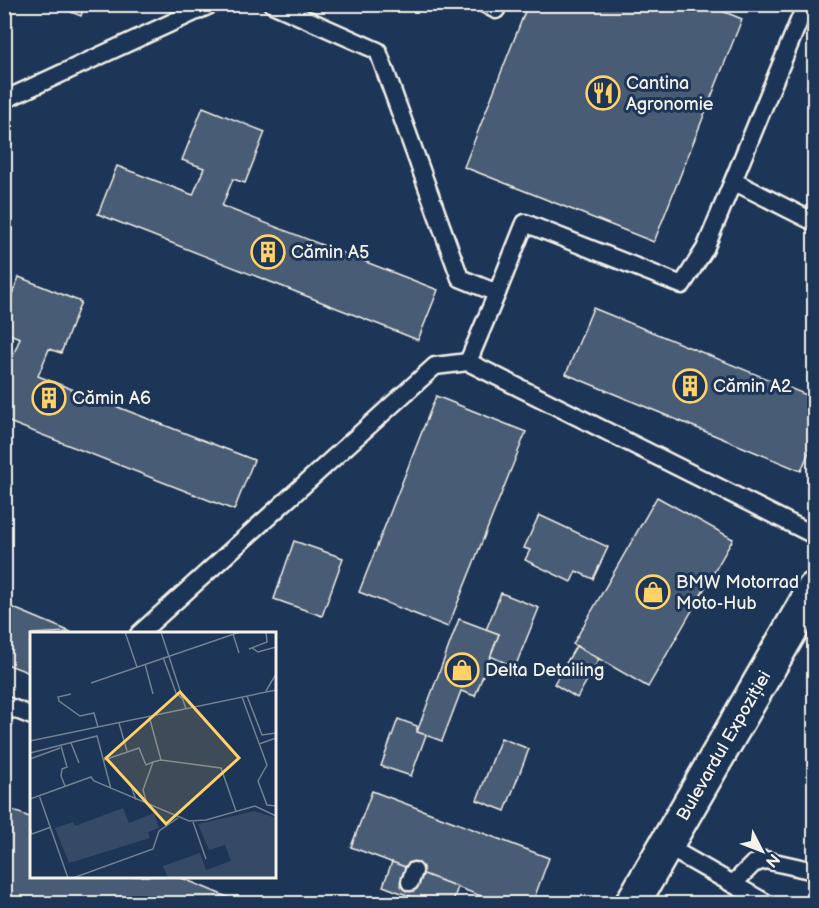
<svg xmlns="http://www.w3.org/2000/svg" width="819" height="908" viewBox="0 0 819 908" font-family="'Balsamiq Sans',sans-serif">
  <rect width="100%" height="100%" fill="#1d3557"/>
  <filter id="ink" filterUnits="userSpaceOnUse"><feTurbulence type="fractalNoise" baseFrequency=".0167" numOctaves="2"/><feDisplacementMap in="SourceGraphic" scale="12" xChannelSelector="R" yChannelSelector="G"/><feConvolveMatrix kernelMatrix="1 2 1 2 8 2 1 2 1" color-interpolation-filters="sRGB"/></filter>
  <g filter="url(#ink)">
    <!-- building -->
    <g fill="#485b74" stroke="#f4f1e8" stroke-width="1.5">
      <polygon points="52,4 85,4 81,16"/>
      <polygon points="528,4 705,4 742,19 654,242 464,167"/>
      <polygon points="203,107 265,132 245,183 233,179 222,206 438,290 418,340 98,214 117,166 193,195 204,168 182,160"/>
      <polygon points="19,277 81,302 61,353 49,349 38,376 254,460 234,510 4,420 4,364 9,366 20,338 4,332 4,314"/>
      <polygon points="593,308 814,398 814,440 801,471 566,374"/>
      <polygon points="436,396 526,432 448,627 359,592"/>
      <polygon points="657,497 733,539 648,687 573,644"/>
      <polygon points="539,515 608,547 593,579 576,571 571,582 525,560 530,550 524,548"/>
      <polygon points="294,541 343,558 322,616 274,599"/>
      <polygon points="501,593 539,608 515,667 490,656 499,634 486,630"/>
      <polygon points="4,604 71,632 32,634 32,674 4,663"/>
      <polygon points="459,619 499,634 475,696 461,691 442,741 417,732"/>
      <polygon points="576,646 599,659 577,698 554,684"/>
      <polygon points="398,719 417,726 417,732 426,735 411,776 381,766"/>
      <polygon points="501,738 529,749 505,811 477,800"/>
      <polygon points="372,791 549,858 532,904 502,904 351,847"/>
      <polygon points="4,807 32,818 32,876 177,876 244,904 4,904"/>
      <polygon points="392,862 458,887 452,904 431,904 383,886"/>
    </g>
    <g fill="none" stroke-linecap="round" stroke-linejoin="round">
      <defs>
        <g id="lane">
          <polyline points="272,4 378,51 460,278 497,293 468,362 814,535"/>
          <polyline points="485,4 496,10"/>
          <polyline points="4,100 212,4"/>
          <polyline points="735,182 814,222"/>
          <polyline points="497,293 525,223 682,285 705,249 806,4"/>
          <polyline points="139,634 435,366 468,362"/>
          <polyline points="4,705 32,716"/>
          <polyline points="666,846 768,904"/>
          <polyline points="410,882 414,871"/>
          <polyline points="733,884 753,864 765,860 814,871"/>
        </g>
        <g id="secondary">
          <path id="s1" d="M 632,904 L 814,589"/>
        </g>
      </defs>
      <!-- lane casing -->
      <use href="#lane" stroke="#f4f1e8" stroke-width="21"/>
      <!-- secondary casing -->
      <use href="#secondary" stroke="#f4f1e8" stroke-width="38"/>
      <!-- lane -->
      <use href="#lane" stroke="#1d3557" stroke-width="16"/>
      <!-- secondary -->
      <use href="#secondary" stroke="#1d3557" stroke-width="33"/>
    </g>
  </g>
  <!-- icons -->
  <defs>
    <symbol id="restaurant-ring" viewBox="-11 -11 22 22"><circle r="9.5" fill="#1d3557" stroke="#ffd166" stroke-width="1.5"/><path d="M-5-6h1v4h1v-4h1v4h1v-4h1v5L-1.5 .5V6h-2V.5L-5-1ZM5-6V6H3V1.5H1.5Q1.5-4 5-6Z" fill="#ffd166"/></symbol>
    <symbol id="building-ring" viewBox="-11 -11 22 22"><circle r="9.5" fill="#1d3557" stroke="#ffd166" stroke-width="1.5"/><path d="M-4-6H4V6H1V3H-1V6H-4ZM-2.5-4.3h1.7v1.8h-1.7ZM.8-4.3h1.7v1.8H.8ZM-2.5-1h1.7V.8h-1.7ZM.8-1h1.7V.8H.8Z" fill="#ffd166"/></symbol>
    <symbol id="shop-ring" viewBox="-11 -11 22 22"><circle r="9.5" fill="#1d3557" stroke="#ffd166" stroke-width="1.5"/><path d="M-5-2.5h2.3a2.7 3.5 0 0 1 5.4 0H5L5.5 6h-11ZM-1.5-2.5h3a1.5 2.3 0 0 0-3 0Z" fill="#ffd166"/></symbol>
  </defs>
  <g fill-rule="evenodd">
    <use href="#restaurant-ring" x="584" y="74" width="38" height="38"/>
    <use href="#building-ring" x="249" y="233" width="38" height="38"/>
    <use href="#building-ring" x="671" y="367" width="38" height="38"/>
    <use href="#building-ring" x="30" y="379" width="38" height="38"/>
    <use href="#shop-ring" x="634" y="573" width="38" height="38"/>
    <use href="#shop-ring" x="443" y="651" width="38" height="38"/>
  </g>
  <g text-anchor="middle" stroke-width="6" stroke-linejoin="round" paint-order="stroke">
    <!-- poi labels -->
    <g font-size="18" fill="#f4f1e8" stroke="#1d3557" text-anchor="start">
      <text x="626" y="89">Cantina<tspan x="626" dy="21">Agronomie</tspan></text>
      <text x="291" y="258">Cămin A5</text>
      <text x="713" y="392">Cămin A2</text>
      <text x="72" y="404">Cămin A6</text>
      <text x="676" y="588">BMW Motorrad<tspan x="676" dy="21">Moto-Hub</tspan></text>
      <text x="485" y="676">Delta Detailing</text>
    </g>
    <!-- street labels -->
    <g font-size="18" fill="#f4f1e8" stroke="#1d3557">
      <text dy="6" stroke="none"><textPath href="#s1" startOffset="183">Bulevardul Expoziției</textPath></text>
    </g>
  </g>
  <!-- overview -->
  <g transform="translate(30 632)">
    <rect width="246" height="246" fill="#1d3557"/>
    <path d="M 93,176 L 99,191 L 124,181 L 129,196 L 118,200 L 120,206 L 39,231 L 25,196 L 43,190 L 45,194 ZM 225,179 L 246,186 L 246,246 L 138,246 L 133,234 L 170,221 L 176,238 L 201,229 L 195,213 L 179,218 L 168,192 Z" fill="#354a67"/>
    <path fill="none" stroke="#738091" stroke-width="1.5" d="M 95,0 L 107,35M 131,0 L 156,77M 203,2 L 209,21M 222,16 L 228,20 L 246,15M 219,17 L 237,10 L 236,0M 133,25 L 146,61 L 154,68M 115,32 L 123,62M 61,51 L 210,0M 236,59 L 246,42M 41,62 L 28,65 L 29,69 L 50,84 L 64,81 L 68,95M 217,64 L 232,103 L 246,101M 212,65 L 237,133 L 228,149 L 237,173 L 246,174M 89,91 L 97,119M 0,109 L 246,58M 41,111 L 49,131M 229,112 L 246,106M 31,114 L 37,135 L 32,137 L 31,144 L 35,154M 0,121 L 67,104 L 81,157M 0,127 L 30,116M 74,128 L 109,116 L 116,133 L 123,130M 131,128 L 191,136 L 206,179M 100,151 L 106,168M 9,163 L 38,246M 0,167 L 61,145 L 64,149 L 159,189 L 176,188 L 225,174 L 246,184M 117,172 L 113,158 L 123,130 L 131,128 L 119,84M 163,190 L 176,227M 0,196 L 2,202 L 21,195M 43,246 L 123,217 L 129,199 L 148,186"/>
    <path fill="#ffd166" fill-opacity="0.15" stroke="#ffd166" stroke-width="3" d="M 150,60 L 209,126 L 136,192 L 76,126 Z"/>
    <rect width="246" height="246" fill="none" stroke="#f4f1e8" stroke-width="3"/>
  </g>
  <!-- margin -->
  <rect width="819" height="908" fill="none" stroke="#1d3557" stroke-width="24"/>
  <rect x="12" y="12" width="795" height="884" fill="none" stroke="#f4f1e8" stroke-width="2" filter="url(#ink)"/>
  <!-- north arrow -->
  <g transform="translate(762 851) rotate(132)" stroke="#1d3557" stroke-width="4.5" paint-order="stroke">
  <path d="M0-4.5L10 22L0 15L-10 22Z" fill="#f4f1e8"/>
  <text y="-9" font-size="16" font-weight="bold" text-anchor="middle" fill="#f4f1e8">N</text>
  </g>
</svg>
